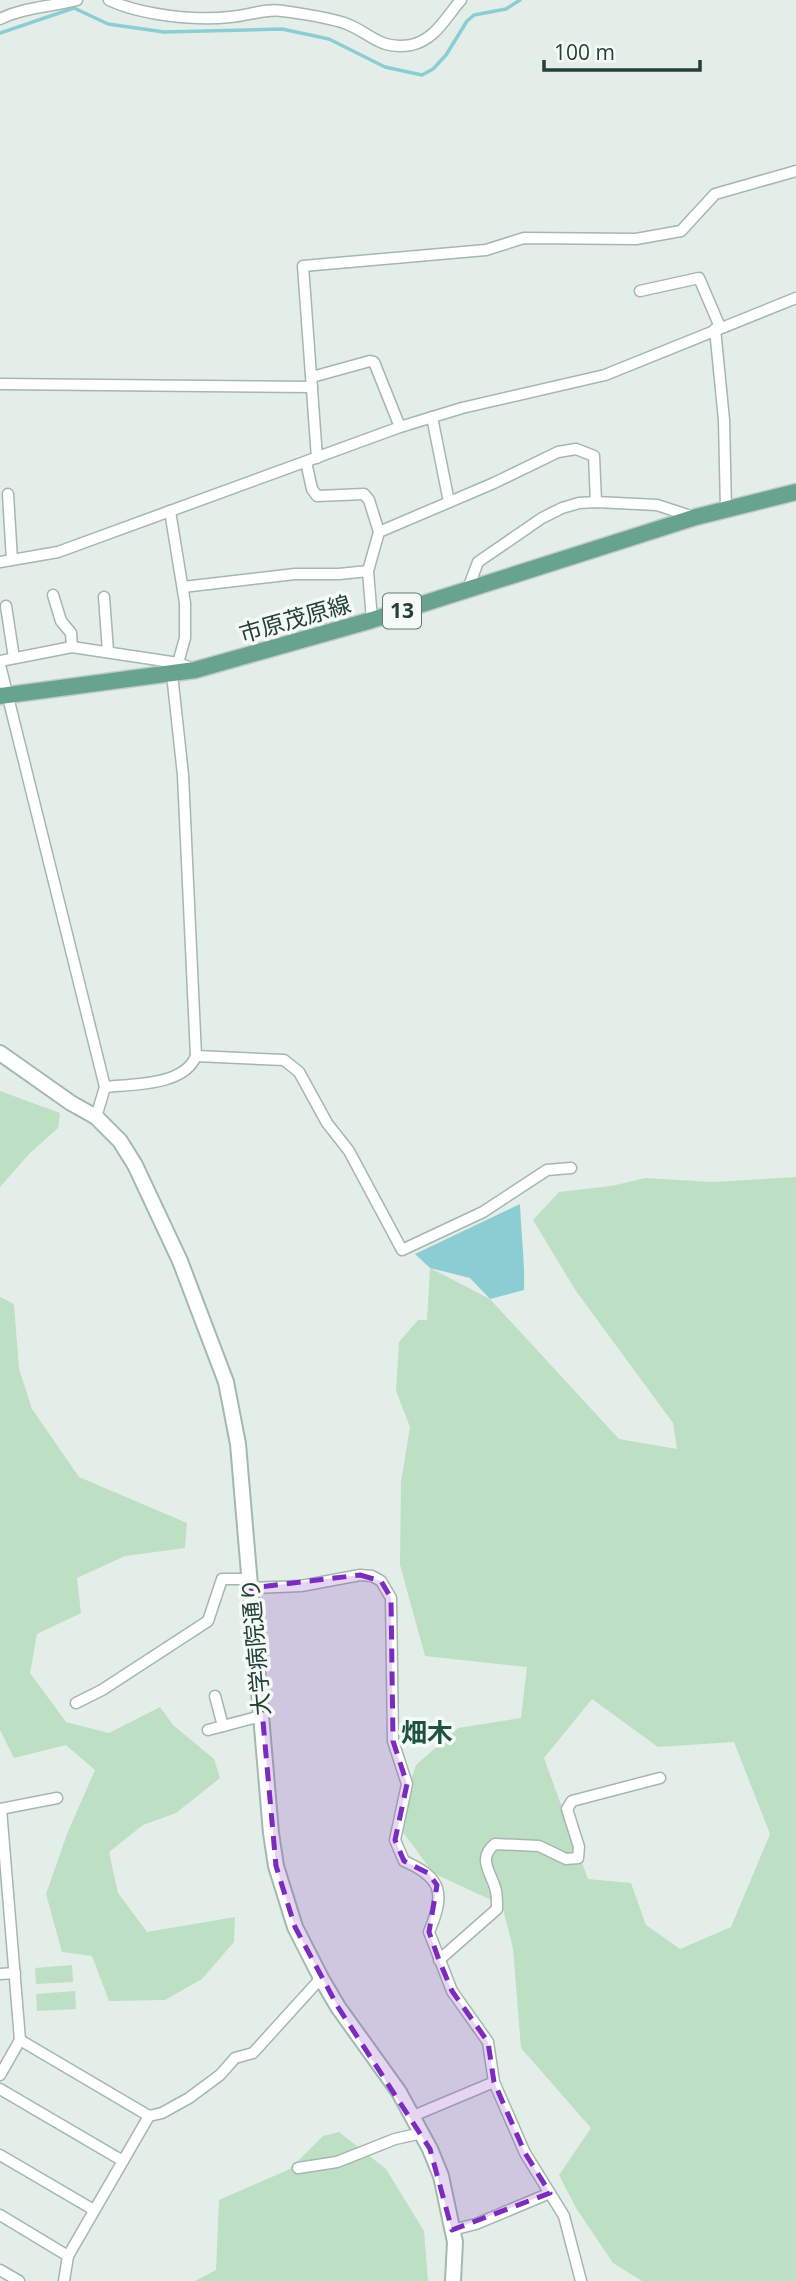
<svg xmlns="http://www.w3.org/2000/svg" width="796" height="2281" viewBox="0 0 796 2281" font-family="'Open Sans','Noto Sans JP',sans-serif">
  <rect width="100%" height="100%" fill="#e4eee9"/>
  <!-- green -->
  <g fill="#bddfc4" fill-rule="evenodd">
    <polygon points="0,1091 60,1113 58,1128 30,1153 0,1187"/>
    <path d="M 796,1177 L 796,2281 L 642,2281 L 613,2263 L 576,2208 L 559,2175 L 591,2128 L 521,2048 L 513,1948 L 502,1905 L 433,1873 L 397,1824 L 416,1765 L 458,1728 L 521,1718 L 527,1667 L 425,1656 L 400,1565 L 401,1482 L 410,1427 L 396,1391 L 399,1342 L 418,1320 L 427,1320 L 430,1268 L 490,1299 L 619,1439 L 677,1449 L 673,1423 L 576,1291 L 533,1220 L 559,1192 L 611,1186 L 646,1178 L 712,1182 ZM 592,1699 L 658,1747 L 734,1742 L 770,1834 L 731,1927 L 680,1949 L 646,1925 L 631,1883 L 588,1879 L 544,1758 Z"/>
    <polygon points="0,1297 14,1304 19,1369 32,1409 79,1477 187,1523 185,1548 125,1556 77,1578 81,1613 37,1634 30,1673 66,1722 109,1733 160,1707 173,1725 214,1759 220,1778 176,1813 143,1825 109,1852 118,1893 147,1932 235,1917 234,1942 202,1979 165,2000 109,2001 92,1956 62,1952 46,1894 67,1834 95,1770 66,1745 14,1758 0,1730"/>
    <polygon points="72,1965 73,1982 36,1984 35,1968"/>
    <polygon points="75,1991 76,2009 37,2011 36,1994"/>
    <polygon points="339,2132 386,2169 424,2231 428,2281 195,2281 216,2270 219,2200 290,2169 323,2136"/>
  </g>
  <!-- water -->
  <path fill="#8ccdd3" d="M 520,1204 C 521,1233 525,1260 524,1290 L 490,1299 L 470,1278 L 430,1268 L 415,1254 Z"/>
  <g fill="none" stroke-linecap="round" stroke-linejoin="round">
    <!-- stream -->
    <polyline stroke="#8ccdd3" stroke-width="3.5" points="0,33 74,8 108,24 164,32 282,29 329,39 385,67 422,75 433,69 446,55 467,21 474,15 506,9 520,0"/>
    <defs>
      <g id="street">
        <path d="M 109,0 C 140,15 196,21 230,17 C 248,16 265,8 283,11 C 303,14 328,17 347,24 C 372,34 379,50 411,45 C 435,40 446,17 461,0"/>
        <path d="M 0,19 C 24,7 51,7 77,0"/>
        <polyline points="640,291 699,278 720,327"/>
        <polyline points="715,329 724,420 726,510"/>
        <polyline points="312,377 370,361 374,362 400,427"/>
        <polyline points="0,384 312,387"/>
        <polyline points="432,417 449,502"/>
        <polyline points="317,458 303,266 486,250 524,238 636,239 681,231 715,194 796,171"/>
        <polyline points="306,462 312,489 317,496 364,494 369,500 379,532"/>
        <polyline points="8,494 12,560"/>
        <polyline points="170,511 185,603 185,638 178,663"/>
        <polyline points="0,562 58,552 400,427 462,408 605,375 796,298"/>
        <polyline points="183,587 295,574 339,574 368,571"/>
        <polyline points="467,591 478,562 542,518 562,508 579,503 596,502 657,505 694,517"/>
        <polyline points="53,595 61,621 71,633 72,647"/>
        <polyline points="104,597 108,651"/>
        <polyline points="6,606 14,658"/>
        <polyline points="372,620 368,571 379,532 494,483 558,452 576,449 594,456 596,502"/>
        <polyline points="0,661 72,647 178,663 192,668"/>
        <polyline points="0,665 105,1087 96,1117"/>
        <polyline points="196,1056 284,1060 299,1072 327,1123 349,1151 402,1250 483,1212 547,1170 571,1168"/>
        <path d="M 105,1087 C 133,1084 184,1086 196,1056 L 183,775 L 172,674"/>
        <path d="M 251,1588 L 301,1586 L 360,1575 L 372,1576 L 381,1581 L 391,1598 L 393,1741 L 407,1784 L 395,1840 L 404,1861 C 443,1878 445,1894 429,1932 L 452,1991 L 488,2042 L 494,2082 L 525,2153 L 564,2216 L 581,2281"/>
        <polyline points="215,1696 223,1726"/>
        <polyline points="76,1703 102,1690 208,1621 222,1579 250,1579"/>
        <polyline points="208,1730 261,1716"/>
        <polyline points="0,1809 57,1798"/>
        <path d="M 439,1960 L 497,1909 C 497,1903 497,1897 496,1891 C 492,1873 476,1859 495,1844 L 539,1846 L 566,1859 L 578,1858 L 579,1847 L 567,1809 L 572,1801 L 660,1778"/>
        <polyline points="0,1974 15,1973"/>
        <polyline points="20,2040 149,2116 162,2113 189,2098 220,2075 235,2058 253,2053 321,1978"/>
        <polyline points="0,2075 20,2040 1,1809"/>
        <polyline points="0,2089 123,2161"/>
        <polyline points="413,2116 494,2082"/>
        <polyline points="0,2155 94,2210"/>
        <polyline points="298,2168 337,2162 395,2139 422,2133"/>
        <polyline points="0,2215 68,2256"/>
        <polyline points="452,2230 476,2224 550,2193"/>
        <polyline points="0,2270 19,2281"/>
        <polyline points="64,2281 68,2256 149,2116"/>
      </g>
      <polyline id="secondary" points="0,1053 71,1103 96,1117 120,1141 135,1165 180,1261 226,1382 238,1444 271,1833 276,1866 295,1927 321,1978 338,2007 399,2092 430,2149 441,2176 455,2242 453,2281"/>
      <polyline id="primary" points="0,696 195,670 372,620 696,517 796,492"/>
    </defs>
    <!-- street casing -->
    <use href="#street" stroke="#a6b6b0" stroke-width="13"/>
    <!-- secondary casing -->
    <use href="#secondary" stroke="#a2b9b0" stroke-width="18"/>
    <!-- primary casing -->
    <use href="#primary" stroke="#c1cac7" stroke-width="19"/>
    <!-- street -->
    <use href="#street" stroke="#fff" stroke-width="10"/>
    <!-- secondary -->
    <use href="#secondary" stroke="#fff" stroke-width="14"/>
    <!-- primary -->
    <use href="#primary" stroke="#68a390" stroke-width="16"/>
  </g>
  <!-- marked area -->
  <path fill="#7b2cbf" fill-opacity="0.2" stroke="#7b2cbf" stroke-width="5" stroke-dasharray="14 9" stroke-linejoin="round" d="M 360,1575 L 381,1581 L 391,1598 L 393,1741 L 407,1784 L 395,1840 L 404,1861 L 428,1873 L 437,1885 L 429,1932 L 439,1960 L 452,1991 L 488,2042 L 494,2082 L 525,2153 L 550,2193 L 452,2230 L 430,2149 L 338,2007 L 295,1927 L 276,1866 L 251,1588 Z"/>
  <g text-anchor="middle" stroke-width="7" stroke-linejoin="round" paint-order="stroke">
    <!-- shield labels -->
    <rect fill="#f5faf7" stroke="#627870" stroke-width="2" x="383" y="593.5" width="38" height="35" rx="5"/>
    <g font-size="21" font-weight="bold" fill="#234036">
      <text x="402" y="618">13</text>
    </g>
    <!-- street labels -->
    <g font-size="23" fill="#234036" stroke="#f5faf7">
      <text transform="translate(295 619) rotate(-16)" y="8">市原茂原線</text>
      <text transform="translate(256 1647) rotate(-95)" y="8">大学病院通り</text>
    </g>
    <!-- quarter labels -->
    <g font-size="26" font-weight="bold" fill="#1e5242" stroke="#f5faf7">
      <text x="427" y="1742">畑木</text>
    </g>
  </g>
  <!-- scale -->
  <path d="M544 60v10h156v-10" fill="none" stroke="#234036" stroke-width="3.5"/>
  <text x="554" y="60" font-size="21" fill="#234036" stroke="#f5faf7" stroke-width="5" paint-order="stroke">100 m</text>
</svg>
